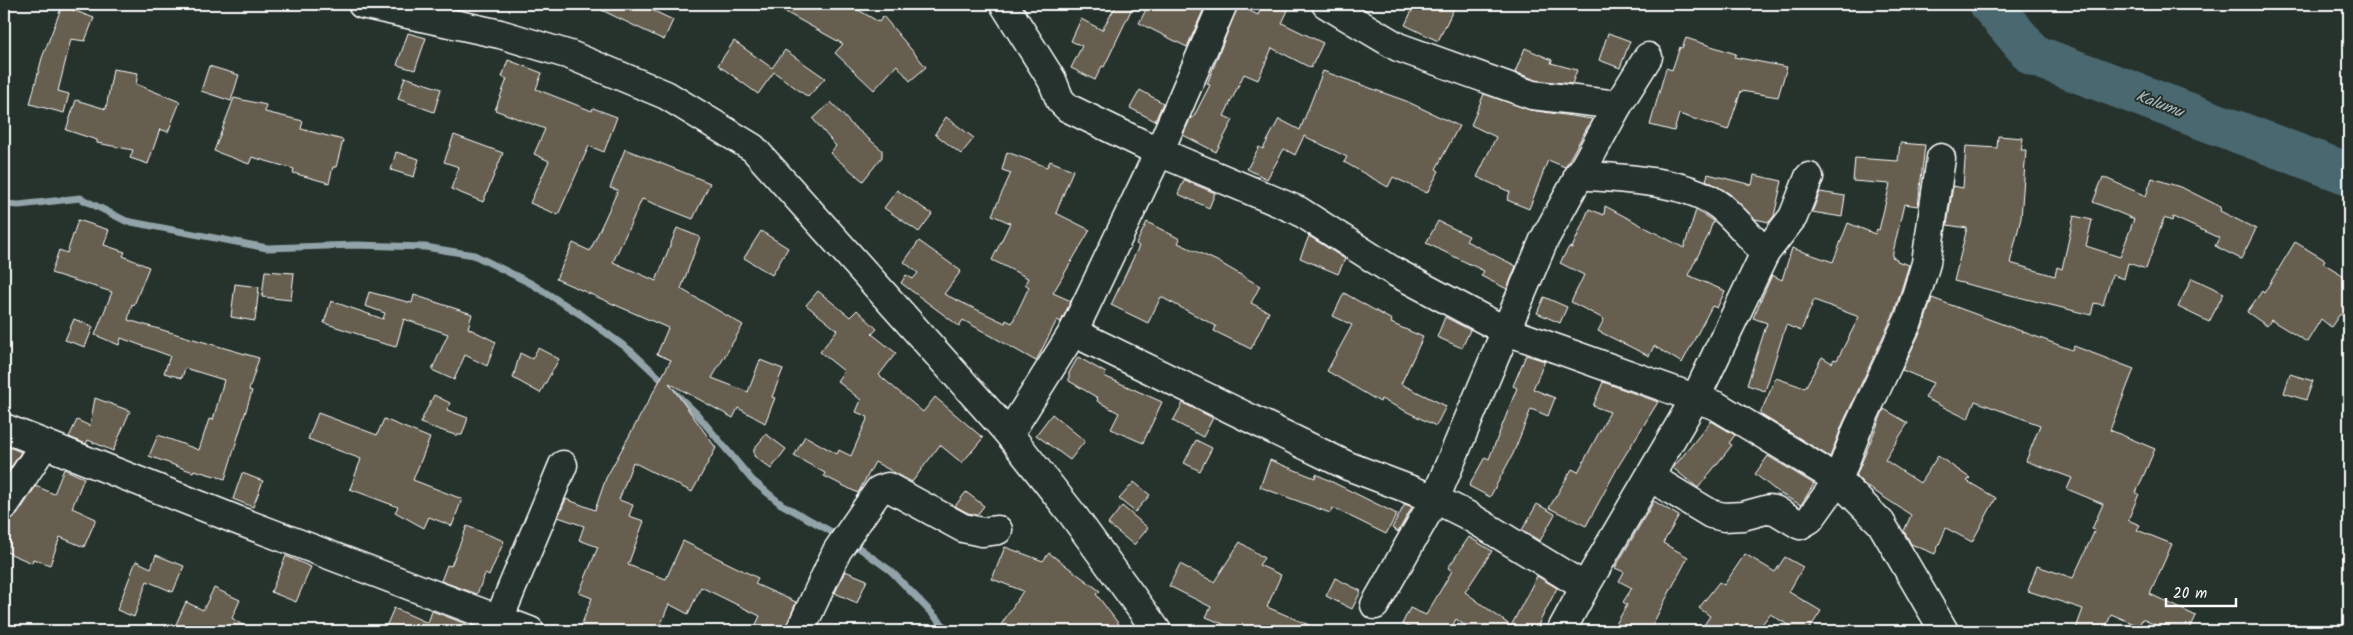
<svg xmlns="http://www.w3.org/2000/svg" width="2353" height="635" viewBox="0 0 2353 635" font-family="Kalam,sans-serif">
  <rect width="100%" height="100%" fill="#26332d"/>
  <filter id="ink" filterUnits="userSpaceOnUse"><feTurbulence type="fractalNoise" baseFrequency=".02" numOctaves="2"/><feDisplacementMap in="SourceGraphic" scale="10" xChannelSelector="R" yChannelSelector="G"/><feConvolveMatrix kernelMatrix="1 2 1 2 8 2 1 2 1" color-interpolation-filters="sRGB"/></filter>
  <g filter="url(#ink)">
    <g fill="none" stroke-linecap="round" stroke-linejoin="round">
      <!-- stream -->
      <g stroke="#92a4a9" stroke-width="7">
        <polyline points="4,204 19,205 80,198 126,221 267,248 356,245 425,247 474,255 532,284 583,316 631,351 666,384"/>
        <polyline points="674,392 696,413 752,480 781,504 841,537"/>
        <polyline points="851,542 891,571 949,631"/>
      </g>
      <!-- river -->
      <polyline stroke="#496870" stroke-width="42" points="1990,4 2033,55 2349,174"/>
    </g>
    <!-- building -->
    <g fill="#665e50" stroke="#fff">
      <polygon points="589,4 639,4 673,20 664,40"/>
      <polygon points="771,4 848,4 879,22 883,16 926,67 910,81 897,65 874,90 835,53 843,44"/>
      <polygon points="1117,4 1134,4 1104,67 1102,66 1095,80 1071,68 1082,46 1071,41 1081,19 1102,30"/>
      <polygon points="1149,4 1206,4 1187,47 1139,23"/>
      <polygon points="1263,4 1291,4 1282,23 1323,43 1311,68 1272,48 1258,80 1244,74 1224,116 1233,120 1216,152 1183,135 1191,117 1193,118 1210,85 1207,84 1238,5 1258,15"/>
      <polygon points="1415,4 1456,4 1438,41 1405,25"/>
      <polygon points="62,6 94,18 85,41 71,39 58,91 69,94 64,113 30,104 42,58"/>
      <polygon points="408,33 426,38 415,70 397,65"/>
      <polygon points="1608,33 1630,41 1620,68 1599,60"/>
      <polygon points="1686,38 1736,54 1734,57 1787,67 1778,97 1741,91 1728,130 1679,114 1674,131 1650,125 1666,68 1672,70 1680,47 1682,48"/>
      <polygon points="734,41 772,68 785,50 825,78 808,97 774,72 758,94 718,65"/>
      <polygon points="1525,48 1552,60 1551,63 1577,70 1572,84 1536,80 1515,72"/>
      <polygon points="508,60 542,73 536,89 592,111 593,108 617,117 604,152 589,146 558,215 530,203 549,161 534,154 545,129 495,110 507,79 502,77"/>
      <polygon points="209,66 239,75 231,101 201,91"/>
      <polygon points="113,69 138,73 136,84 180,102 168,132 160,129 148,164 130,158 133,150 97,143 97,140 66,130 76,100 106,109"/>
      <polygon points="1323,71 1406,101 1459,126 1436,169 1439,171 1427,193 1393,177 1388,187 1344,162 1347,157 1304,136 1295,155 1284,149 1267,179 1247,169 1259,147 1263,149 1279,119 1300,130"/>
      <polygon points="405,77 441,89 434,112 398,99"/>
      <polygon points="1140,90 1163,103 1155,121 1130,108"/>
      <polygon points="1484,94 1530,110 1592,119 1565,167 1548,160 1529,209 1507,200 1510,192 1477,177 1496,137 1471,125"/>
      <polygon points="234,98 266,105 265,112 303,121 301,129 343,140 336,167 333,167 329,183 293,173 294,169 252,157 249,164 214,151"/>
      <polygon points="831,102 851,124 882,150 882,157 863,181 830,153 836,146 813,119"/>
      <polygon points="946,117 974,138 961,154 935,134"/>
      <polygon points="454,135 503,153 483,202 451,189 459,167 444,162"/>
      <polygon points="1998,136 2023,138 2021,150 2026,150 2021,218 2010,263 2055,276 2057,267 2062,269 2074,216 2092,220 2086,246 2120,257 2134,219 2093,202 2103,177 2146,196 2152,178 2183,188 2221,207 2220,211 2256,229 2241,259 2215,246 2219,238 2173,217 2172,221 2164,218 2146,269 2128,263 2124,279 2112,275 2103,305 2094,303 2091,315 1954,281 1967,228 1947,225 1953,186 1963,188 1966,146 1997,148"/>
      <polygon points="1900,143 1925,145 1918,206 1904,204 1892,257 1897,259 1897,261 1909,265 1894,313 1843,423 1830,457 1760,414 1776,378 1805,388 1822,357 1832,363 1834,359 1837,360 1859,317 1814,300 1801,331 1786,325 1765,391 1747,385 1767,323 1753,318 1772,275 1782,280 1792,248 1833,262 1848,223 1875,234 1877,229 1879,230 1890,184 1853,181 1855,158 1898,161"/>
      <polygon points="625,149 710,183 693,219 642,199 613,262 656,281 677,228 700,237 681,289 743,325 712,378 748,392 760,360 783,369 772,397 775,398 765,423 738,408 733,418 669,383 716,448 692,492 633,462 619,500 633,505 629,516 644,521 628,565 666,579 683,541 758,578 755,584 796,602 785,631 753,631 760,616 701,587 688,614 669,604 658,631 579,631 592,598 579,593 598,547 579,540 584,526 558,517 566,499 595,510 606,478 671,360 657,354 668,328 556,279 573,243 590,251 618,190 610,188"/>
      <polygon points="396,152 419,159 414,177 391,170"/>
      <polygon points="1007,152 1047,167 1050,161 1073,170 1056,213 1090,230 1053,293 1071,301 1061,322 1057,320 1036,361 963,320 959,326 901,283 906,275 913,279 918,273 904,262 919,241 961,271 944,294 1005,323 1006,320 1012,323 1029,287 1025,284 1028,278 992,260 1010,223 992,215 1011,173 1002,170"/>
      <polygon points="1708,174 1752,185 1754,175 1782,181 1774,216 1769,222 1755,219 1730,194 1706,180"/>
      <polygon points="1184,180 1215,193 1209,208 1178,194"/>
      <polygon points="897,190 932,214 919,232 884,208"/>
      <polygon points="1820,192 1845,196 1842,217 1812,212"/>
      <polygon points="1605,206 1684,248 1696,210 1713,221 1708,236 1688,275 1725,291 1717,308 1712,306 1682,363 1654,346 1649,356 1598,331 1604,319 1571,302 1584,275 1560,263 1569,247 1572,248 1589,209 1604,215"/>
      <polygon points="78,220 109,230 104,245 125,252 123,256 149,267 134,305 132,304 128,320 259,358 249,390 252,391 225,479 194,470 193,472 149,456 158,435 199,450 209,419 213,420 224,380 185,368 182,378 164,373 170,356 121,338 119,345 95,335 112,292 51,273 59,250 67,253"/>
      <polygon points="1438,221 1469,236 1466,241 1516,266 1507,289 1481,276 1484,271 1426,243"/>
      <polygon points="1147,222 1180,239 1178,243 1217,261 1260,286 1251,303 1269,312 1251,349 1214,331 1216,326 1161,297 1148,323 1111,305 1139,246 1136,244"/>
      <polygon points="761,231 788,248 772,275 744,258"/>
      <polygon points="1309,236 1345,259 1338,274 1300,258"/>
      <polygon points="2295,242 2325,260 2323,263 2349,279 2349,321 2340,314 2331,327 2321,319 2307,342 2271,320 2267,326 2247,312 2262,291 2264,293"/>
      <polygon points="265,271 294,273 291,300 262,297"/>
      <polygon points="2192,278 2224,293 2209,322 2178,307"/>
      <polygon points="235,284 259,287 255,321 231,317"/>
      <polygon points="818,291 850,317 857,310 877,329 872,334 896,353 879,375 923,412 935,397 983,438 962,463 940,445 912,482 875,462 858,493 824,476 825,473 794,456 805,436 837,454 839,450 851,456 868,417 856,412 861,400 837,381 844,371 820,352 837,330 806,305"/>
      <polygon points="369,292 412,303 414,295 472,314 468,328 496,342 487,366 465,355 454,380 432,370 448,334 404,319 396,347 363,338 364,336 324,323 331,301 383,319 385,313 365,306"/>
      <polygon points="1344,293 1392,320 1391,323 1423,337 1401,384 1446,406 1436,426 1381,399 1380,402 1327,371 1352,325 1333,316"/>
      <polygon points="1544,297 1567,307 1560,323 1537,313"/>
      <polygon points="1932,298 2072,350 2074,346 2134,369 2110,430 2155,449 2136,493 2139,494 2128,520 2140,525 2137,530 2172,544 2150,594 2196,616 2189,631 2169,631 2142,619 2139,626 2111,614 2105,631 2075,631 2083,609 2028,591 2037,566 2073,578 2095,530 2092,529 2103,504 2067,489 2072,478 2026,461 2040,425 1975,401 1968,419 1925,398 1933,383 1902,370 1923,326"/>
      <polygon points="1445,317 1470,330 1462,348 1437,337"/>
      <polygon points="74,319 93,327 85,347 65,340"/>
      <polygon points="538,348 559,359 540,393 513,378 520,353 532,359"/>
      <polygon points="1526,355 1545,361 1533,389 1555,398 1548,416 1531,409 1513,454 1490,497 1469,486 1485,457 1489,459 1517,388 1513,386"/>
      <polygon points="1078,357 1106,373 1104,376 1162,402 1143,443 1111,429 1119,413 1097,401 1098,398 1069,381 1069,373"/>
      <polygon points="2290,374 2313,381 2306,400 2284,393"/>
      <polygon points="1603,382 1658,402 1619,465 1586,526 1549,508 1572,469 1578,472 1610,412 1593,406"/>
      <polygon points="434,395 450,403 447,410 468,418 462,435 455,435 420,423"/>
      <polygon points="95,398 130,411 113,451 88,440 86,444 69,437 77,420 90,426"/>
      <polygon points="1183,403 1213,418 1203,437 1173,421"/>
      <polygon points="1884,409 1908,423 1885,460 1920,483 1938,456 1970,478 1967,481 1996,498 1972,542 1946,528 1935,554 1911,544 1904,531 1911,515 1865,485 1856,476"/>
      <polygon points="318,413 377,435 384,419 430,438 413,480 462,499 452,526 429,517 424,528 395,512 398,507 350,489 361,459 308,439"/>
      <polygon points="1052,414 1085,441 1070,460 1036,435"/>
      <polygon points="1711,421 1735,435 1729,443 1732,445 1698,488 1673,468"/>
      <polygon points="766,434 786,449 771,469 754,456 754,449"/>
      <polygon points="1196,440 1212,448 1200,471 1184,463"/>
      <polygon points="4,445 21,452 4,478"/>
      <polygon points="1768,456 1814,484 1801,505 1779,493 1755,474"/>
      <polygon points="1270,460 1315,478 1316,474 1397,514 1386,534 1333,508 1330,513 1260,487"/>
      <polygon points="64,469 84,478 72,508 96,519 84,547 60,537 50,565 33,559 32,563 4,551 6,521 17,515 36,486 54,494"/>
      <polygon points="242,473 263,481 253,507 233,499"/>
      <polygon points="1134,482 1150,495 1135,512 1119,499"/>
      <polygon points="966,492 984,506 977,515 968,513 955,506"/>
      <polygon points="1654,501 1679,516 1663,543 1688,557 1649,631 1612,631 1627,605 1623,602 1632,588 1619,581 1624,572 1615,568"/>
      <polygon points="1405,504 1412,507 1398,532 1392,528"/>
      <polygon points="1537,504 1555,514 1540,541 1522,530"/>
      <polygon points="1122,506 1148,528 1134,545 1108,524"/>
      <polygon points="467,526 504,541 489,576 485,574 477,594 441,581 447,565 451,566"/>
      <polygon points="1469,537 1492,551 1465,592 1511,626 1537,576 1557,588 1535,631 1472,631 1456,619 1452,627 1460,631 1416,631 1402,624 1410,608 1426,615 1452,571 1448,568"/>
      <polygon points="1240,542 1264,558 1259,565 1281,575 1267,607 1323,631 1240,631 1206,617 1211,607 1169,586 1180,564 1214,582"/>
      <polygon points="1005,547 1043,561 1049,553 1100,591 1096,594 1124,631 997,631 1023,591 992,579"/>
      <polygon points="1745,554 1775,572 1785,557 1803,567 1789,592 1821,611 1808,631 1798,631 1770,614 1757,631 1700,631 1710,616 1699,608 1719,582 1724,585"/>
      <polygon points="156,555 184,566 173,592 147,581 134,617 117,610 136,561 151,568"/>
      <polygon points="286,556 311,567 296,602 271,592"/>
      <polygon points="845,571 867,580 857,603 835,593"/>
      <polygon points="1335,578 1361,591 1352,609 1326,596"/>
      <polygon points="214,588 240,600 232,618 251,631 173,631 186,602 203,610"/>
      <polygon points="394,608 428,623 432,611 466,624 463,631 384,631"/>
    </g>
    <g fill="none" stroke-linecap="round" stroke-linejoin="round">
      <defs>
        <g id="minor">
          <polyline points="1004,4 1052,80 1060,100 1068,108 1159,152 1299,211 1393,271 1504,330 1717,406 1838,480 1881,523 1944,631"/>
          <polyline points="1326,4 1398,47 1532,95 1618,105"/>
          <path d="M 1578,175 C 1621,179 1685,179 1720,206 C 1737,220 1751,238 1765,253"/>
          <polyline points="1073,332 1348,466 1435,499 1467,515 1585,587"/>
          <polyline points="4,428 242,522 530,631"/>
          <polyline points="1009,434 1073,332 1159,152 1223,4"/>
          <polyline points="1650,477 1711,514 1724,517 1743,516 1769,509 1775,510 1800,525 1810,519 1838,480 1857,430 1909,319 1926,263 1941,158"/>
          <polyline points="4,506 44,445"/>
          <polyline points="1375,605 1435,499 1544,240 1618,105 1648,57"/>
          <polyline points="494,631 563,465"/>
          <polyline points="800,631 837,551 879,490 888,487 963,528 982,532 998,530"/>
          <polyline points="1561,631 1585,587 1696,397 1765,253 1793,217 1809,177"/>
        </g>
        <polyline id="major" points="362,4 500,34 570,55 666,95 753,148 1009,434 1073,515 1157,631"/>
      </defs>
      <!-- minor casing -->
      <use href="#minor" stroke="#fff" stroke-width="31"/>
      <!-- major casing -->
      <use href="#major" stroke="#fff" stroke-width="31"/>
      <!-- minor -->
      <use href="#minor" stroke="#26332d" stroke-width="28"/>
      <!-- major -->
      <use href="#major" stroke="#26332d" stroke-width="28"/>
    </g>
  </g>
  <g text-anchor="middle" stroke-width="4" stroke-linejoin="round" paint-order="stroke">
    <!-- water labels -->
    <g font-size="16" font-style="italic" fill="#adbbbf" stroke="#26332d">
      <text transform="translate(2160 103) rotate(21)" y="6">Kalumu</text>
    </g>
  </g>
  <!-- margin -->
  <rect width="2353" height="635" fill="none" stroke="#26332d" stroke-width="20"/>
  <rect x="10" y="10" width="2333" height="615" fill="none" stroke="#fff" stroke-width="2" filter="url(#ink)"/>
  <!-- scale -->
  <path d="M2166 598v8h70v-8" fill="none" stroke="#ffffff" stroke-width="2.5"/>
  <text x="2173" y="598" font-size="15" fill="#ffffff" stroke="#26332d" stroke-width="4" paint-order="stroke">20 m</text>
</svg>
